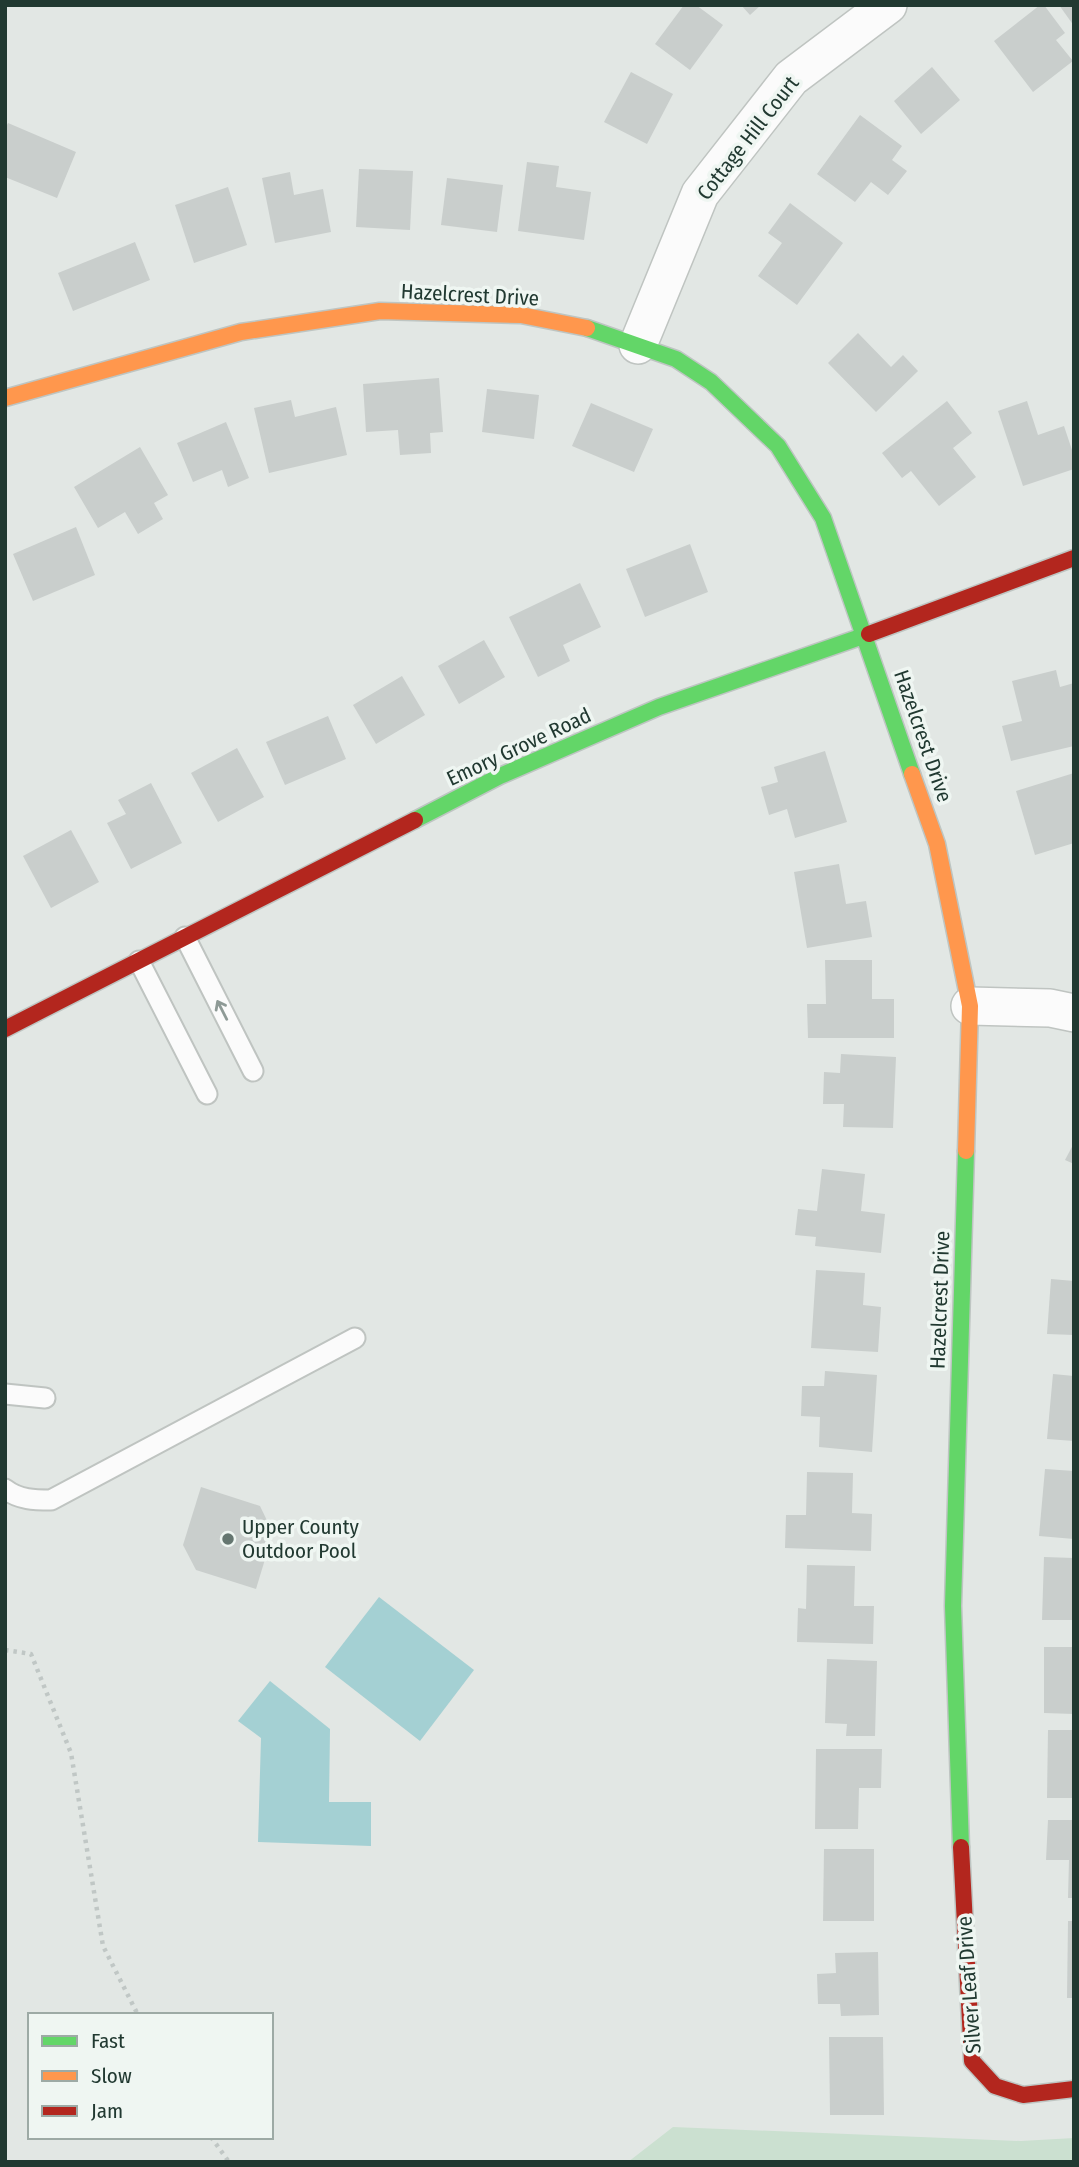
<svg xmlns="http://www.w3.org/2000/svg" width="1079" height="2167" viewBox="0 0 1079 2167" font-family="'Fira Sans Condensed',sans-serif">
  <rect width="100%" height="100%" fill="#e2e7e4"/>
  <!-- green -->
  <polygon fill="#cbe0d0" points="673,2127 1021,2141 1074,2138 1074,2162 628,2162"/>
  <!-- water -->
  <g fill="#a4d0d3">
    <polygon points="379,1597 474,1670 420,1741 325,1667"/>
    <polygon points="270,1681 330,1729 329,1802 371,1802 371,1846 258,1842 261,1738 238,1721"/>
  </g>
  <!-- building -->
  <g fill="#c9cecc">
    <polygon points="684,5 696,5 723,25 690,70 655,44"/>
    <polygon points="741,5 761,5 750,15"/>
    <polygon points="1040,5 1044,5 1065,33 1056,40 1073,61 1033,92 994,41"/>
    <polygon points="1059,5 1074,5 1074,26"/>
    <polygon points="932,67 960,100 921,134 894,101"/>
    <polygon points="631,72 673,94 647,144 604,122"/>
    <polygon points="860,115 902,146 892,160 907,171 888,195 871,182 855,202 817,174"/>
    <polygon points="8,123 76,152 57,198 5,177 5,129"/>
    <polygon points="527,162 559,166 556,187 591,192 584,240 518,231"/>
    <polygon points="359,169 413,171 410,230 356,227"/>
    <polygon points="290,172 294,195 323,189 331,232 275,243 262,178"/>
    <polygon points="447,178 503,185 497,232 441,225"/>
    <polygon points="228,187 247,245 194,263 175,205"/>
    <polygon points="790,203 843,243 797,305 758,276 782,243 768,233"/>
    <polygon points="135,242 150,280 73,311 58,273"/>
    <polygon points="858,333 891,367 903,355 918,371 876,412 828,363"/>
    <polygon points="439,378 443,432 430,433 431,453 400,455 398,430 366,432 363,384"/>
    <polygon points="487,389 539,395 534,439 482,432"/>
    <polygon points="291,400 295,417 336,407 347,455 269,473 254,408"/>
    <polygon points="947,401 972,433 953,448 976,477 939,506 911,471 902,478 882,453"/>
    <polygon points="1027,401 1038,435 1064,426 1074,456 1074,469 1023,486 998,411"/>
    <polygon points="591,403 653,429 634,472 572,446"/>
    <polygon points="226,422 249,478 228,487 222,470 193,482 177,443"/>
    <polygon points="140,447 168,495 154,503 163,519 138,534 125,512 98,528 74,487"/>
    <polygon points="76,527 95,575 33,601 13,554"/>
    <polygon points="690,544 708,592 645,617 626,569"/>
    <polygon points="580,583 601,627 563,645 570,661 538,677 509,617"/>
    <polygon points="484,640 505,677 459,704 438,666"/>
    <polygon points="1056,670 1060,687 1074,683 1074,746 1011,761 1002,726 1022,721 1012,681"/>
    <polygon points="402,676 425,715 376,744 353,705"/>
    <polygon points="328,716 346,759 285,785 266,742"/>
    <polygon points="237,748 264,797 218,822 191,773"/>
    <polygon points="825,751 847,822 795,838 787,809 769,815 761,787 778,782 774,767"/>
    <polygon points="1074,773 1074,843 1035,855 1016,791"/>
    <polygon points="151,783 182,843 131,869 107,823 126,814 118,800"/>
    <polygon points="71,830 99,882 51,908 23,856"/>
    <polygon points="839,864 846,904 866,901 872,937 807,948 794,872"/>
    <polygon points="825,960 872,960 872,999 894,999 894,1038 808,1038 807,1004 826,1004"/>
    <polygon points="841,1054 896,1057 893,1128 843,1127 844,1104 823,1104 824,1072 840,1073"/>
    <polygon points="1074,1143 1074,1164 1065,1160"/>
    <polygon points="822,1169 865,1174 861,1211 885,1214 881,1253 815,1246 816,1237 795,1235 798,1209 817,1211"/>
    <polygon points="816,1270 865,1273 863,1305 881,1307 878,1352 811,1348"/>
    <polygon points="1051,1279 1074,1281 1074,1335 1047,1334"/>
    <polygon points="825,1371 877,1375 872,1452 819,1447 820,1417 801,1416 802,1386 824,1386"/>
    <polygon points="1053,1374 1074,1376 1074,1441 1047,1439"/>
    <polygon points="1045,1469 1074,1471 1074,1539 1039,1536"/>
    <polygon points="807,1472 853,1473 852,1513 872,1514 871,1551 785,1548 786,1515 806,1515"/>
    <polygon points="201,1487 260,1506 273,1533 256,1589 196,1570 183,1545"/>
    <polygon points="1044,1557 1074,1558 1074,1620 1042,1620"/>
    <polygon points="807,1565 855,1566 854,1606 874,1606 873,1644 797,1642 798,1608 806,1609"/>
    <polygon points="1044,1647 1074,1647 1074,1714 1044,1713"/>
    <polygon points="827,1659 877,1661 875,1736 846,1736 847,1724 825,1723"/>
    <polygon points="1048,1730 1074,1730 1074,1798 1047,1798"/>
    <polygon points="816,1749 882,1749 881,1788 859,1788 858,1829 815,1829"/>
    <polygon points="1048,1820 1074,1820 1074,1898 1068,1898 1069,1860 1046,1860"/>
    <polygon points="824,1849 874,1849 874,1921 823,1921"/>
    <polygon points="1068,1921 1074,1921 1074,1998 1067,1998"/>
    <polygon points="878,1952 879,2015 841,2016 840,2004 818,2004 817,1974 836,1973 835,1953"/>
    <polygon points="829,2037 883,2037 884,2115 830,2115"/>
  </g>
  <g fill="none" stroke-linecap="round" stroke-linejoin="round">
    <defs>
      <g id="lane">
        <polyline points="185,937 253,1071"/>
        <polyline points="139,961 207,1094"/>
        <polyline points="5,1394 45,1398"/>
        <path d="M 5,1489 C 19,1500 35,1500 51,1500 L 355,1338"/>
      </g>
      <g id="street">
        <polyline points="638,345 700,194 791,78 888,5"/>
        <polyline points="970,1006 1050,1008 1074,1013"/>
      </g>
      <g id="fast">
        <polyline points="587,328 676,359 711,382 778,446 823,518 912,774"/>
        <polyline points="415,820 500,776 659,707 869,634"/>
        <polyline points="961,1847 953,1606 966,1151"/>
      </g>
      <g id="slow">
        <polyline points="5,398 241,332 380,311 521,315 587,328"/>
        <polyline points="912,774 937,844 970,1006 966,1151"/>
      </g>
      <g id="jam">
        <polyline points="869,634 1074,558"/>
        <polyline points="5,1029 415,820"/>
        <polyline points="961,1847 972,2061 995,2086 1023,2095 1074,2089"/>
      </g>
    </defs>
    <!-- lane casing -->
    <use href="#lane" stroke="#bfc4c1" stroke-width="23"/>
    <!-- street casing -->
    <use href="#street" stroke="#bfc4c1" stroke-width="40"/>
    <!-- fast casing -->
    <use href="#fast" stroke="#bec5c2" stroke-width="19"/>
    <!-- slow casing -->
    <use href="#slow" stroke="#bec5c2" stroke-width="19"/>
    <!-- jam casing -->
    <use href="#jam" stroke="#bec5c2" stroke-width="19"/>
    <!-- path -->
    <g stroke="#c0c7c5" stroke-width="4.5" stroke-dasharray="3.5 5" stroke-linecap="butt">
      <polyline points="5,1650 31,1654 71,1753 103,1946 138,2015"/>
      <polyline points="211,2137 229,2162"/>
    </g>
    <!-- lane -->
    <use href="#lane" stroke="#fbfbfb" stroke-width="19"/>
    <!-- street -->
    <use href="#street" stroke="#fbfbfb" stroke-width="37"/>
    <!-- fast -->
    <use href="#fast" stroke="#63d668" stroke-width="16"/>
    <!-- slow -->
    <use href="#slow" stroke="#ff974d" stroke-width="16"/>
    <!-- jam -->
    <use href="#jam" stroke="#b3261e" stroke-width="16"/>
  </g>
  <!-- one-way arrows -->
  <defs><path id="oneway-shaft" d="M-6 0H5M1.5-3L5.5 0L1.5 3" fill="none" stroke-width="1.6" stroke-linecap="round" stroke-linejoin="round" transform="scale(1.75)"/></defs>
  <use stroke="#8e9a96" href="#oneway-shaft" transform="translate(222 1010) rotate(-117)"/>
  <!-- markers -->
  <circle fill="#657670" stroke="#eff6f2" stroke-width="2.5" cx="228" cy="1539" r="7"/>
  <g text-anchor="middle" stroke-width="7" stroke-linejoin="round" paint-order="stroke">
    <!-- street labels -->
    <g font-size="21" fill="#213931" stroke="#eff6f2">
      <text transform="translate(748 138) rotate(-52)" y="7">Cottage Hill Court</text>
      <text transform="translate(470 295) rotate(3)" y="7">Hazelcrest Drive</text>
      <text transform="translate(923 736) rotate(71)" y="7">Hazelcrest Drive</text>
      <text transform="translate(519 747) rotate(-25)" y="7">Emory Grove Road</text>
      <text transform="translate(940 1300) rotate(-88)" y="7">Hazelcrest Drive</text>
      <text transform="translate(969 1985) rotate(-94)" y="7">Silver Leaf Drive</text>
    </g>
    <!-- poi labels -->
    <g font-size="21" fill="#213931" stroke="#eff6f2" text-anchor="start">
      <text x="242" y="1534">Upper County<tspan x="242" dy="24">Outdoor Pool</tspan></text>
    </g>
  </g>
  <!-- border -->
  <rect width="1079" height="2167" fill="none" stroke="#213931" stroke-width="14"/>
  <!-- legend -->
  <rect x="28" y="2013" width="245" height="126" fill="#eff6f2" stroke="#9daaa5" stroke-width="2"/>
  <rect x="42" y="2036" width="35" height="10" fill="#63d668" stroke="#9daaa5" stroke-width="2"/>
  <text x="91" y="2048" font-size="21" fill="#213931">Fast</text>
  <rect x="42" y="2071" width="35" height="10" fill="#ff974d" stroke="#9daaa5" stroke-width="2"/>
  <text x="91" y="2083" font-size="21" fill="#213931">Slow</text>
  <rect x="42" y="2106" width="35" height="10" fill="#b3261e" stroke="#9daaa5" stroke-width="2"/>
  <text x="91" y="2118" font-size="21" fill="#213931">Jam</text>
</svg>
